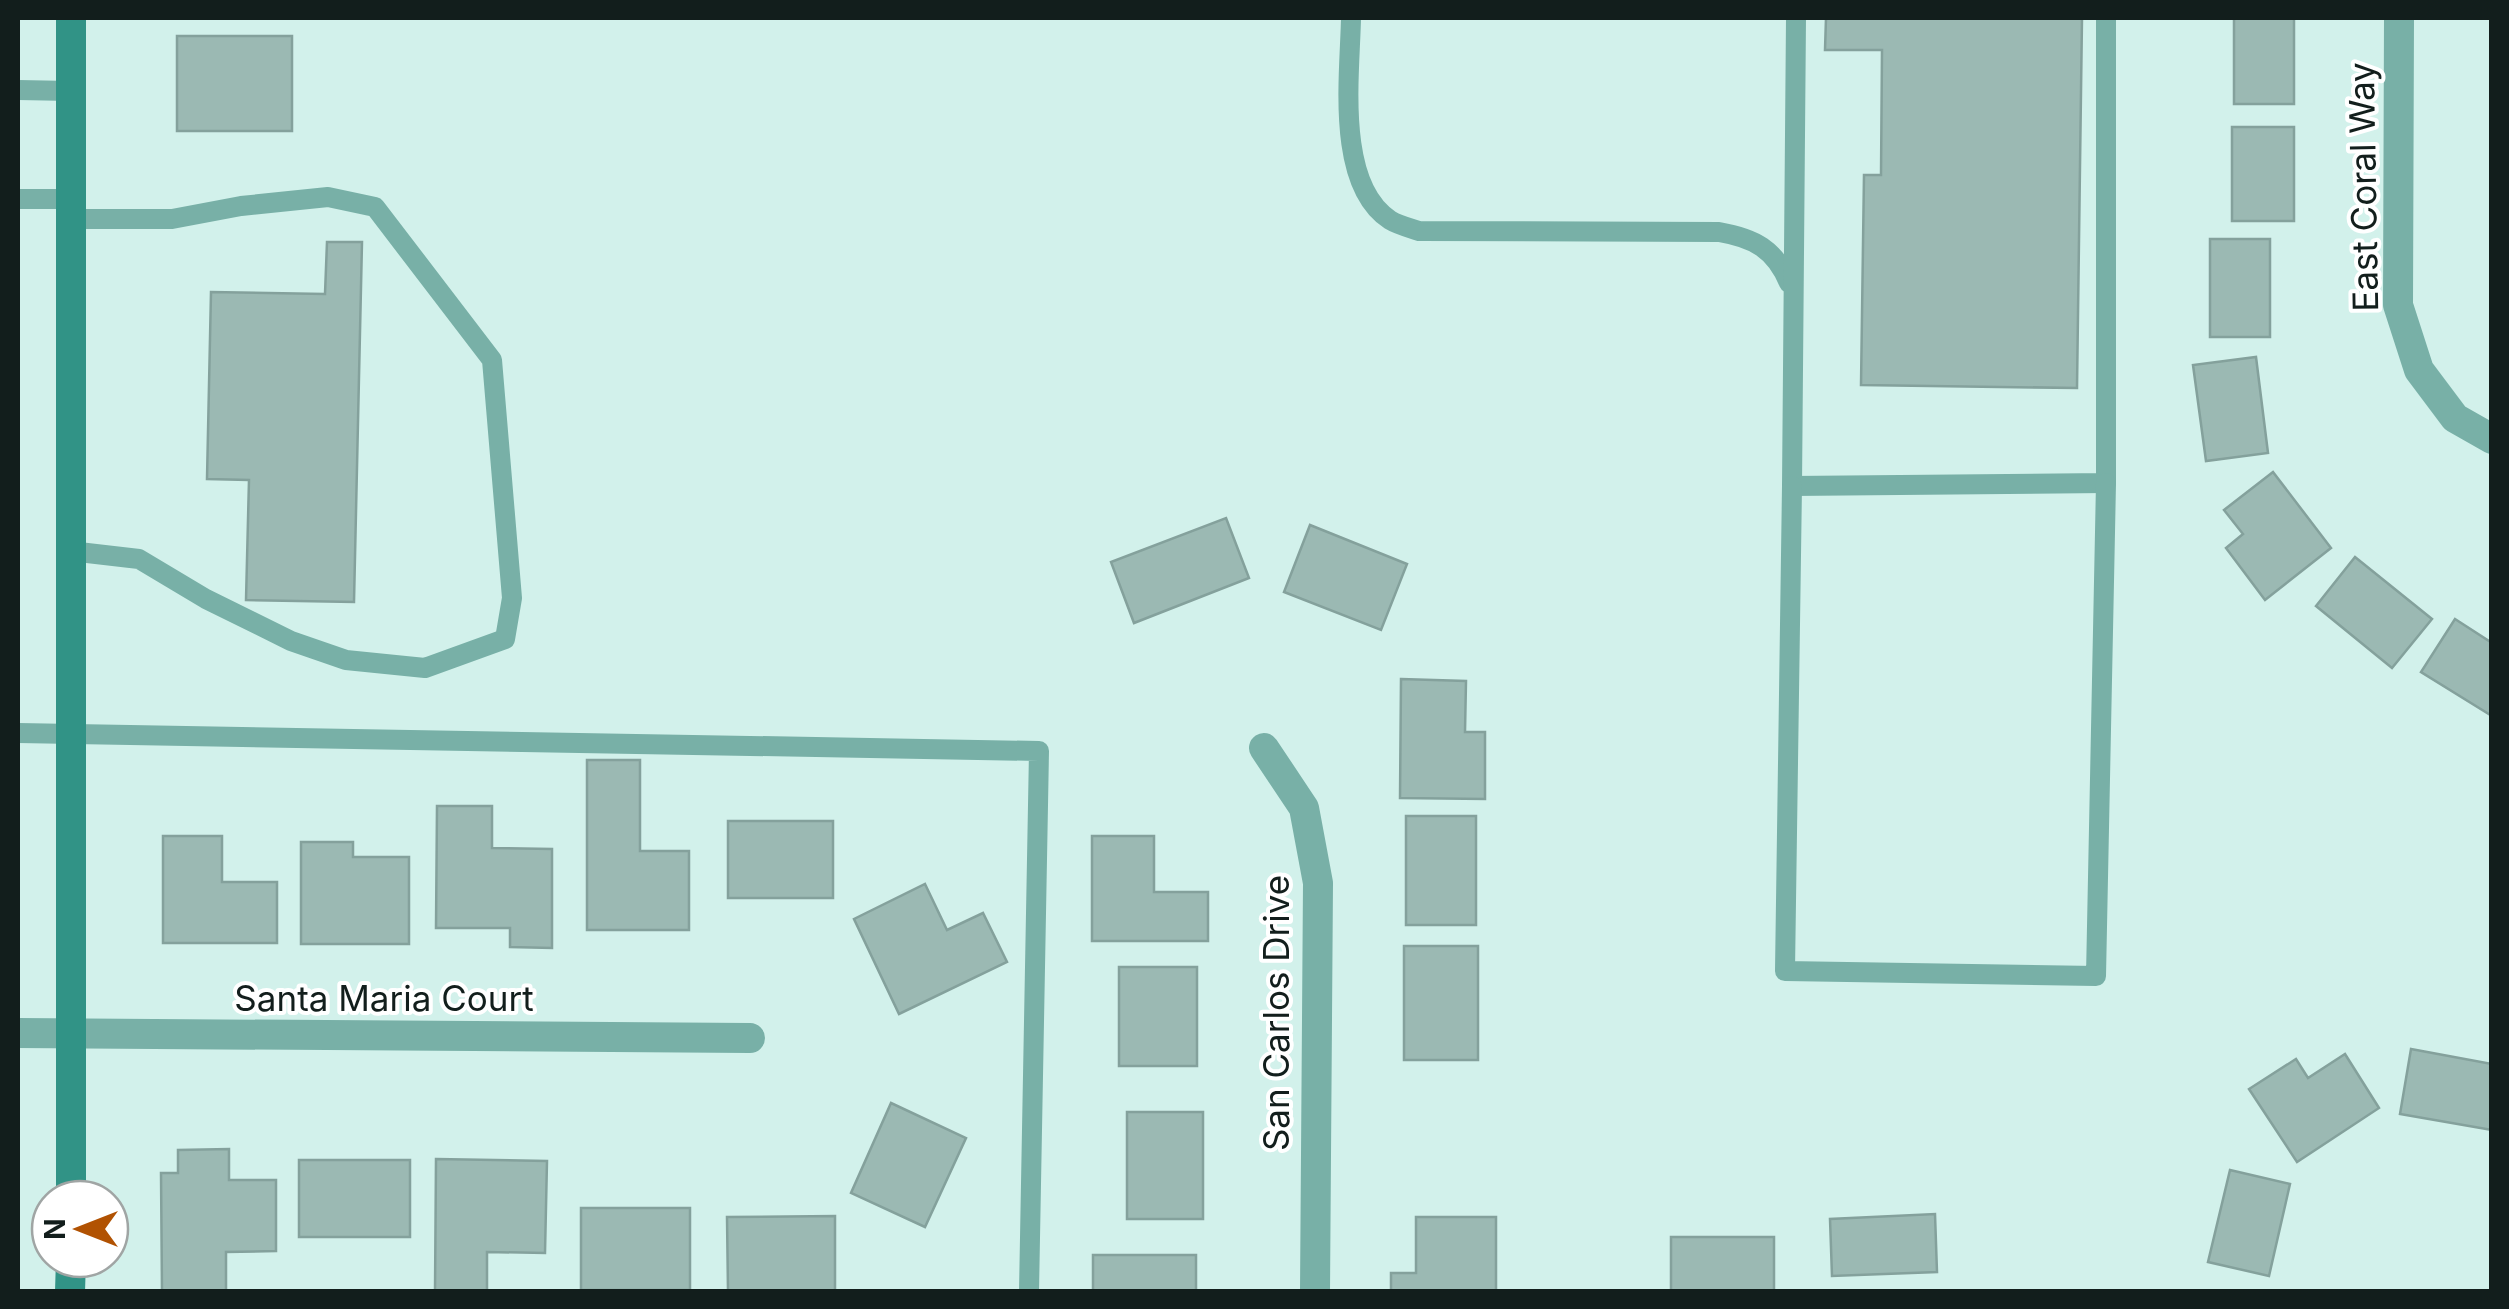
<svg xmlns="http://www.w3.org/2000/svg" width="2509" height="1309" viewBox="0 0 2509 1309" font-family="Inter,sans-serif">
  <rect width="100%" height="100%" fill="#d2f1eb"/>
  <!-- building -->
  <g fill="#9bb9b3" stroke="#84a19c" stroke-width="2.5">
    <polygon points="1826,18 2082,18 2077,388 1861,385 1864,175 1881,175 1882,50 1825,50"/>
    <rect x="2234" y="18" width="60" height="86"/>
    <rect x="177" y="36" width="115" height="95"/>
    <rect x="2232" y="127" width="62" height="94"/>
    <rect x="2210" y="239" width="60" height="98"/>
    <polygon points="327,242 362,242 354,602 246,600 249,480 207,479 211,292 325,294"/>
    <polygon points="2256,357 2268,453 2206,461 2193,365"/>
    <polygon points="2273,472 2331,548 2265,600 2226,548 2243,534 2224,510"/>
    <polygon points="1226,518 1249,578 1134,623 1111,562"/>
    <polygon points="1310,525 1407,564 1381,630 1284,592"/>
    <polygon points="2355,557 2432,619 2392,668 2316,606"/>
    <polygon points="2455,619 2492,643 2492,716 2421,672"/>
    <polygon points="1401,679 1466,681 1465,732 1485,732 1485,799 1400,798"/>
    <polygon points="587,760 640,760 640,851 689,851 689,930 587,930"/>
    <polygon points="437,806 492,806 492,848 552,849 552,948 510,947 510,928 436,928"/>
    <rect x="1406" y="816" width="70" height="109"/>
    <rect x="728" y="821" width="105" height="77"/>
    <polygon points="163,836 222,836 222,882 277,882 277,943 163,943"/>
    <polygon points="1092,836 1154,836 1154,892 1208,892 1208,941 1092,941"/>
    <polygon points="301,842 353,842 353,857 409,857 409,944 301,944"/>
    <polygon points="925,884 947,930 983,913 1007,962 899,1014 854,919"/>
    <rect x="1404" y="946" width="74" height="114"/>
    <rect x="1119" y="967" width="78" height="99"/>
    <polygon points="2411,1049 2492,1064 2492,1130 2400,1114"/>
    <polygon points="2345,1054 2379,1108 2297,1162 2249,1089 2296,1059 2308,1078"/>
    <polygon points="891,1103 966,1138 925,1227 851,1193"/>
    <rect x="1127" y="1112" width="76" height="107"/>
    <polygon points="229,1149 229,1180 276,1180 276,1251 226,1252 226,1292 162,1292 161,1173 178,1173 178,1150"/>
    <polygon points="436,1159 547,1161 545,1253 487,1252 487,1292 435,1292"/>
    <rect x="299" y="1160" width="111" height="77"/>
    <polygon points="2230,1170 2290,1184 2269,1276 2208,1262"/>
    <rect x="581" y="1208" width="109" height="82"/>
    <polygon points="1935,1214 1937,1272 1832,1276 1830,1219"/>
    <polygon points="835,1216 835,1291 728,1292 727,1217"/>
    <polygon points="1416,1217 1496,1217 1496,1292 1391,1292 1391,1273 1416,1273"/>
    <rect x="1671" y="1237" width="103" height="55"/>
    <rect x="1093" y="1255" width="103" height="37"/>
  </g>
  <g fill="none" stroke-linecap="round" stroke-linejoin="round">
    <!-- service -->
    <g stroke="#78b0a7" stroke-width="20">
      <path d="M 1351,18 C 1350,74 1335,184 1390,220 C 1398,225 1410,228 1419,231 L 1719,232 C 1754,238 1775,249 1789,283"/>
      <polyline points="1796,18 1792,486 2106,483 2106,18"/>
      <polyline points="18,90 71,91"/>
      <polyline points="18,199 71,199"/>
      <polyline points="1792,486 1785,971 2096,976 2106,483"/>
      <polyline points="70,551 139,559 206,599 291,641 346,660 425,668 505,639 512,598 492,360 375,207 328,197 241,206 172,219 71,219"/>
      <polyline points="18,733 1039,751 1029,1292"/>
    </g>
    <!-- minor -->
    <g stroke="#78b0a7" stroke-width="30">
      <polyline points="2399,18 2398,305 2419,370 2455,418 2492,439"/>
      <polyline points="1264,748 1304,808 1318,883 1315,1292"/>
      <polyline points="18,1033 750,1038"/>
    </g>
    <!-- secondary -->
    <g stroke="#319386" stroke-width="30">
      <polyline points="71,18 71,1199"/>
      <polyline points="70,1292 71,1259"/>
    </g>
  </g>
  <g text-anchor="middle" stroke-width="8" stroke-linejoin="round" paint-order="stroke">
    <!-- street labels -->
    <g font-size="35" fill="#121e1c" stroke="#fff">
      <text transform="translate(2364 187) rotate(-91)" y="12">East Coral Way</text>
      <text x="384" y="1011">Santa Maria Court</text>
      <text transform="translate(1277 1013) rotate(-90)" y="12">San Carlos Drive</text>
    </g>
  </g>
  <!-- border -->
  <rect width="2509" height="1309" fill="none" stroke="#121e1c" stroke-width="40"/>
  <!-- north arrow -->
  <g transform="translate(80 1229) rotate(270)"><circle r="48" fill="#ffffff" stroke="#a0a5a4" stroke-width="2.5"/>
  <path d="M0-8L18 38L0 25L-18 38Z" fill="#b15202"/>
  <text y="-15" font-size="28" font-weight="bold" text-anchor="middle" fill="#121e1c">N</text>
  </g>
</svg>
